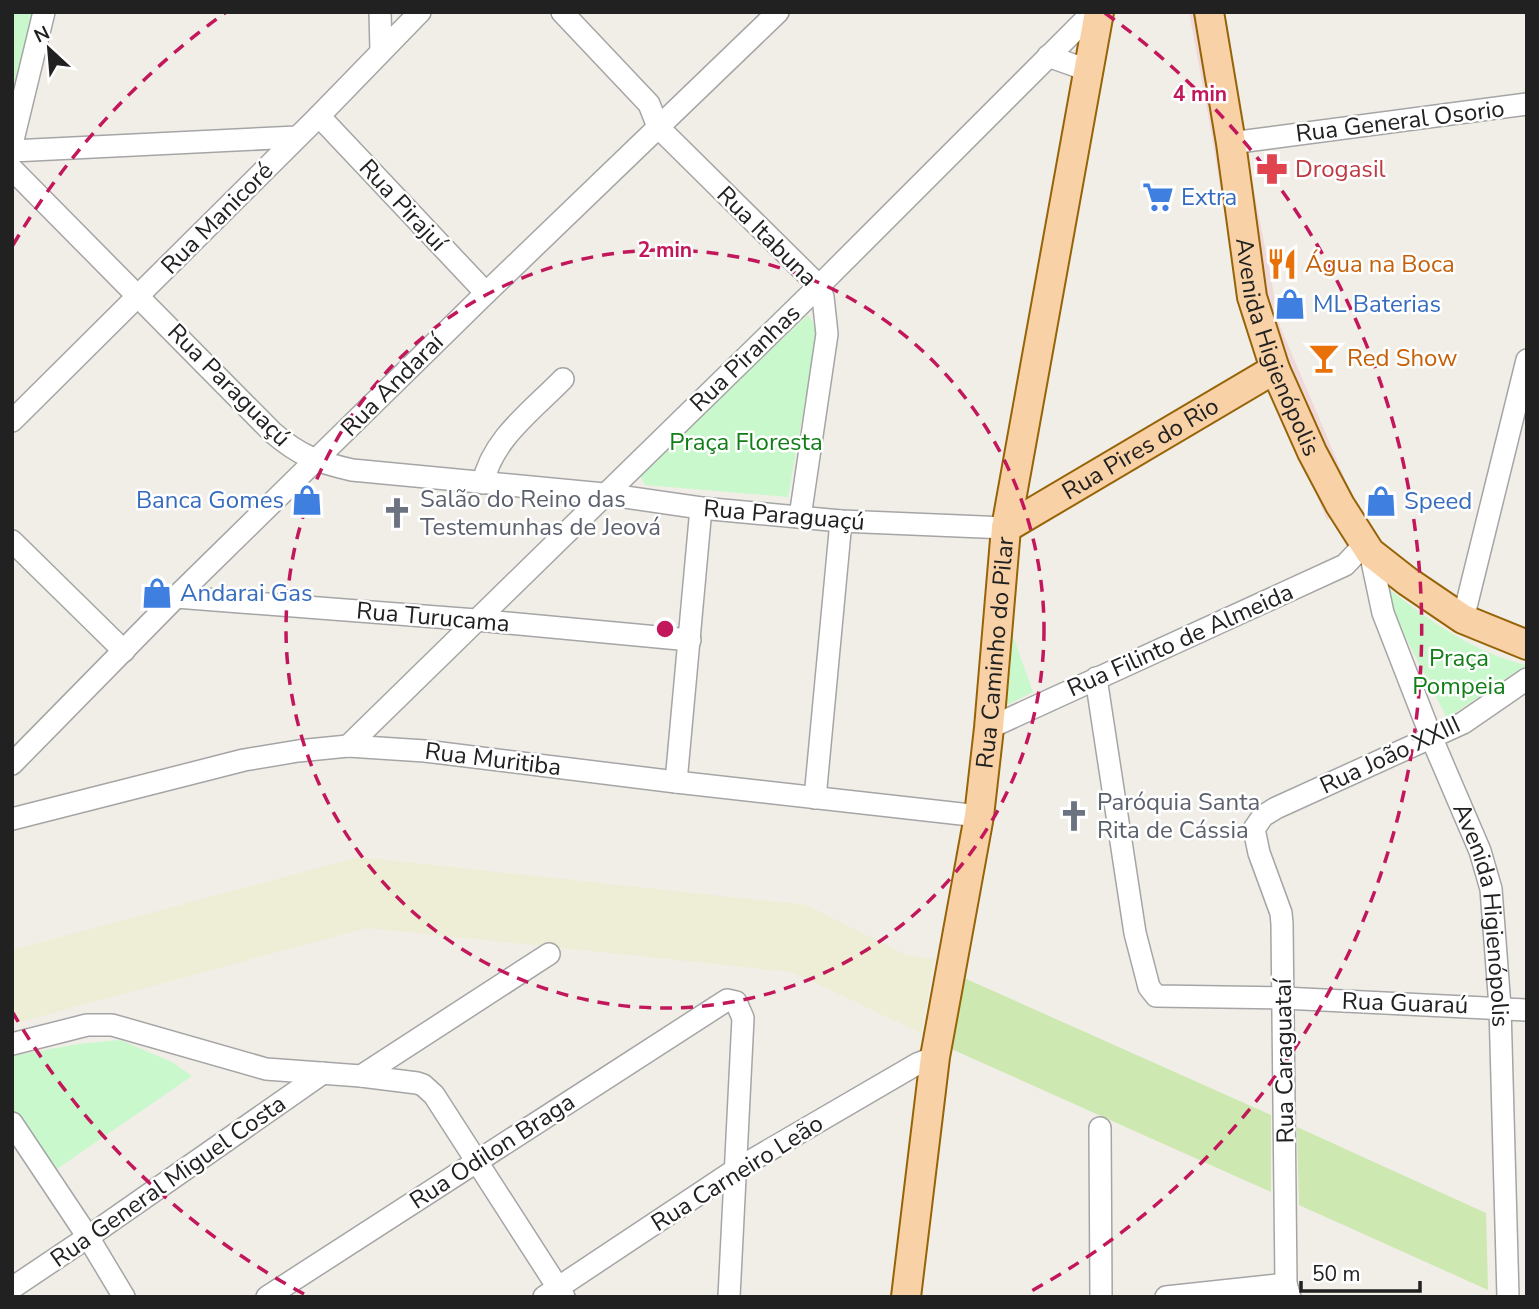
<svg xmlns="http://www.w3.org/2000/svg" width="1539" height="1309" viewBox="0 0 1539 1309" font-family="'Nunito Sans',sans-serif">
  <rect width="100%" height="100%" fill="#f1eee8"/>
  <!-- commercial -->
  <polygon fill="#f0d9d9" points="1189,12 1220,12 1280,326 1356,505 1327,520 1242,320 1211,131"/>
  <!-- farmland -->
  <polygon fill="#edeed5" points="359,857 807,905 906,955 934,959 921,1033 792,972 367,928 12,1024 12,950"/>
  <!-- grass -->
  <g fill="#cee8b1">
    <polygon points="964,978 1271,1115 1271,1192 949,1048"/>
    <polygon points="1297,1127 1486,1213 1488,1290 1299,1205"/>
  </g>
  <!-- park -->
  <g fill="#c8f8cb">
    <polygon points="12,12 38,12 12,103"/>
    <polygon points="808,315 818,330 788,497 645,485 639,473"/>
    <path d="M 1389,589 C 1429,621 1475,653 1526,665 L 1447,718 L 1391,609 Z"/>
    <polygon points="1010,628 1033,692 1003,707"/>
    <polygon points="120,1040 172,1062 192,1076 54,1171 12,1108 12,1056 78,1044"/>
  </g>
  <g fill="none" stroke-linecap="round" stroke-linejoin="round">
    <defs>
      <g id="minor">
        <polyline points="380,12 381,50"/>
        <polyline points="562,12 649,104 658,127 819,286 823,297 827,334 800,517"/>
        <polyline points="1048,56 1076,66 1088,73"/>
        <polyline points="319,116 486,293"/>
        <polyline points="1231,143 1527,104"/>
        <polyline points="12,144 44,12"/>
        <polyline points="12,151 297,137"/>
        <path d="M 12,169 L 272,432 C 300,456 317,462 352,470 L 604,494 L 701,508 L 841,521 L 1006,528"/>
        <polyline points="12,421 319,116 420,12"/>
        <path d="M 483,483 C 492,439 533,410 563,379"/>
        <polyline points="12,541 124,651"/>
        <path id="s1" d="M 1370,552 L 1383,613 L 1432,739 L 1480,851 L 1491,889 L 1500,1007 L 1508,1297"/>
        <polyline points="176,597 476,620 690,640"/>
        <polyline points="1463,619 1527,360"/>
        <polyline points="1096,678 1135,933 1149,987 1156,996 1283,998 1527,1010"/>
        <polyline points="989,728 1345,565 1365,544"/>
        <polyline points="348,746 819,286 1093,12"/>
        <polyline points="12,764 176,597 486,293 778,12"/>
        <polyline points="676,782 701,508"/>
        <polyline points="815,798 841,521"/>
        <polyline points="12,819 244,760 298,751 348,746 425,751 676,782 979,816"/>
        <polyline points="12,1044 87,1025 112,1025 266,1069 361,1076 417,1083 423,1085 434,1095 564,1297"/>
        <polyline points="361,1076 549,954"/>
        <polyline points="12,1123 88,1237 124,1297"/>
        <polyline points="1100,1128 1101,1297"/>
        <polyline points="12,1288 88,1237 323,1073"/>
        <polyline points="267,1297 727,1000 736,1002 743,1018 729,1297"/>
        <polyline points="544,1297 735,1170 917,1064 935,1057"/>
        <polyline points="1166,1297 1286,1284"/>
        <polyline points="1290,1297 1286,1284 1282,924 1281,913 1259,853 1254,829 1263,816 1276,808 1463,723 1527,679"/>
      </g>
      <g id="major">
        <path id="s2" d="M 1209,12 L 1231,143 L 1252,297 L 1275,369 L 1312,452 L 1340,505 L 1370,552 L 1407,581 L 1463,619 L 1527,645"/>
        <path id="s3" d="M 1006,528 L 1275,369"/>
        <path id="s4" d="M 906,1297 L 935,1057 L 979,816 L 989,728 L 1006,528 L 1099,12"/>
      </g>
    </defs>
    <!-- minor casing -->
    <use href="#minor" stroke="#a5a5a5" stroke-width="24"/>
    <!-- major casing -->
    <use href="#major" stroke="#976307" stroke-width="32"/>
    <!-- minor -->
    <use href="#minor" stroke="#fff" stroke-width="21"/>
    <!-- major -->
    <use href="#major" stroke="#f8d2a6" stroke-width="28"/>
  </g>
  <!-- distance rings -->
  <g fill="none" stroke="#c2185b" stroke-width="3.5" stroke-dasharray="12 9">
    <circle cx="665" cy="629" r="379"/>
    <path d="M304 1294A757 757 0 0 1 13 1013M13 245A757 757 0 0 1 225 13M1105 13A757 757 0 0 1 1026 1294"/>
  </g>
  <!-- icons -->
  <defs>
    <symbol id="pharmacy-bare" viewBox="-9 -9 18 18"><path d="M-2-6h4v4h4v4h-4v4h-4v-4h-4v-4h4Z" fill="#e0444e" stroke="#fff" stroke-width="2.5" paint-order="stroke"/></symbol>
    <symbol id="supermarket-bare" viewBox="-9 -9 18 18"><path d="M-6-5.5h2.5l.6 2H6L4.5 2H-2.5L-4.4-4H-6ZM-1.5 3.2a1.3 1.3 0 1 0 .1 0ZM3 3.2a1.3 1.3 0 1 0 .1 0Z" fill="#3f7fe0" stroke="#fff" stroke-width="2.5" paint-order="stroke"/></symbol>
    <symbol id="restaurant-bare" viewBox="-9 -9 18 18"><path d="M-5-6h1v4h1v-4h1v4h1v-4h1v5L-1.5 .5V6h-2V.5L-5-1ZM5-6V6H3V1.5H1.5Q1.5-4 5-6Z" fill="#e8710a" stroke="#fff" stroke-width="2.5" paint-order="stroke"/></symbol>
    <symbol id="shop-bare" viewBox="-9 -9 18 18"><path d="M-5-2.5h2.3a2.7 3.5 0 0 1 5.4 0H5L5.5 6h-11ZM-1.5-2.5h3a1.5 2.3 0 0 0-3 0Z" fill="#3f7fe0" stroke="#fff" stroke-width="2.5" paint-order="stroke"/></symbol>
    <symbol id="bar-bare" viewBox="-9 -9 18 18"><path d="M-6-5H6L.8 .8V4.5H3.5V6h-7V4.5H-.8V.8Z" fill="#e8710a" stroke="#fff" stroke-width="2.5" paint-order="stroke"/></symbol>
    <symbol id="church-bare" viewBox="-9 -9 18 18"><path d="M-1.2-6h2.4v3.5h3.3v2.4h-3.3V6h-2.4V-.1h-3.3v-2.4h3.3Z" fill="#6b7280" stroke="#fff" stroke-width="2.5" paint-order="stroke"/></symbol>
  </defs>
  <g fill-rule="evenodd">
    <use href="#pharmacy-bare" x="1250" y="147" width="44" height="44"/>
    <use href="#supermarket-bare" x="1136" y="175" width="44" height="44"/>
    <use href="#restaurant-bare" x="1260" y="242" width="44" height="44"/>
    <use href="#shop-bare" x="1268" y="282" width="44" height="44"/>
    <use href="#bar-bare" x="1302" y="336" width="44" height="44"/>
    <use href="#shop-bare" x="285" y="478" width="44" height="44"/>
    <use href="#shop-bare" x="1359" y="479" width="44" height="44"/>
    <use href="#church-bare" x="375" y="491" width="44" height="44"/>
    <use href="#shop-bare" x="135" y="571" width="44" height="44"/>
    <use href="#church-bare" x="1052" y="794" width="44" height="44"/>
  </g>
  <g text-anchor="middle" stroke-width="5" stroke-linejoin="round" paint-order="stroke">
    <!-- street labels -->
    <g font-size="24" fill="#212121" stroke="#fff">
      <text transform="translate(1400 121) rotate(-7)" y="8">Rua General Osorio</text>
      <text transform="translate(403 205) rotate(47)" y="8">Rua Pirajuí</text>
      <text transform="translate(217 218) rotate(-45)" y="8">Rua Manicoré</text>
      <text transform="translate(767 236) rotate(45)" y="8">Rua Itabuna</text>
      <text dy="8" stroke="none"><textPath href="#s2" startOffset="343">Avenida Higienópolis</textPath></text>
      <text transform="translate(745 358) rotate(-44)" y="8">Rua Piranhas</text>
      <text transform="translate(229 385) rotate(45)" y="8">Rua Paraguaçú</text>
      <text transform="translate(392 385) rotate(-45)" y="8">Rua Andaraí</text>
      <text dy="8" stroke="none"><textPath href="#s3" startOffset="156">Rua Pires do Rio</textPath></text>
      <text transform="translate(784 515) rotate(5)" y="8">Rua Paraguaçú</text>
      <text transform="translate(433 617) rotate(5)" y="8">Rua Turucama</text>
      <text transform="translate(1180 640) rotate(-24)" y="8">Rua Filinto de Almeida</text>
      <text dy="8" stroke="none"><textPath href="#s4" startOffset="651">Rua Caminho do Pilar</textPath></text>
      <text transform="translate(1390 755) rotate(-25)" y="8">Rua João XXIII</text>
      <text transform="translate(493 759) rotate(7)" y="8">Rua Muritiba</text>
      <text dy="8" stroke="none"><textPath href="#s1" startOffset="383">Avenida Higienópolis</textPath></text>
      <text transform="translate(1405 1003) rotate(2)" y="8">Rua Guaraú</text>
      <text transform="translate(1284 1061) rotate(-91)" y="8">Rua Caraguataí</text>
      <text transform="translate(492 1151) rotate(-33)" y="8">Rua Odilon Braga</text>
      <text transform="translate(737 1173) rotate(-32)" y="8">Rua Carneiro Leão</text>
      <text transform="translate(168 1181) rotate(-35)" y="8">Rua General Miguel Costa</text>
    </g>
    <!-- health labels -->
    <g font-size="24" fill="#be3a42" stroke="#fff" text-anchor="start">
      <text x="1295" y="177">Drogasil</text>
    </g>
    <!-- shop labels -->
    <g font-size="24" fill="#366cbe" stroke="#fff" text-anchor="start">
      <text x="1181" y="205">Extra</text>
      <text x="1313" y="312">ML Baterias</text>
      <text x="284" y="508" text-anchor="end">Banca Gomes</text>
      <text x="1404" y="509">Speed</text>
      <text x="180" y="601">Andarai Gas</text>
    </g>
    <!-- food labels -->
    <g font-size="24" fill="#c56008" stroke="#fff" text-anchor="start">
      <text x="1305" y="272">Água na Boca</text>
      <text x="1347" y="366">Red Show</text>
    </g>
    <!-- park labels -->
    <g font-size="24" fill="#117d17" stroke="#fff">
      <text x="746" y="450">Praça Floresta</text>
      <text x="1459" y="666">Praça<tspan x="1459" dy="28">Pompeia</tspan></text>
    </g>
    <!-- worship labels -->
    <g font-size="24" fill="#5b616d" stroke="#fff" text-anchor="start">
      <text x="420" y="507">Salão do Reino das<tspan x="420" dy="28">Testemunhas de Jeová</tspan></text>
      <text x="1097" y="810">Paróquia Santa<tspan x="1097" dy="28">Rita de Cássia</tspan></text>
    </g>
  </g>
  <circle cx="665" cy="629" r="10" fill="#c2185b" stroke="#fff" stroke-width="3.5"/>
  <g font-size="21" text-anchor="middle" font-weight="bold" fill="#c2185b" stroke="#fff" stroke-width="5" stroke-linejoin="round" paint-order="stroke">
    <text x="1200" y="101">4 min</text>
    <text x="665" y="257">2 min</text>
  </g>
  <!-- border -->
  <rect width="1539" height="1309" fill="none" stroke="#212121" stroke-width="28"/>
  <!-- north arrow -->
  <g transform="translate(49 49) rotate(334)" stroke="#ffffff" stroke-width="5" paint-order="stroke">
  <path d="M0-5L12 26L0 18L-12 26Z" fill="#212121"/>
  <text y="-10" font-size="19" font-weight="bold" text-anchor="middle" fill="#212121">N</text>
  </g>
  <!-- scale -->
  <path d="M1301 1281v10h119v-10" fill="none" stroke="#212121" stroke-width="3.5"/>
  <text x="1312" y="1281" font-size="21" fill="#212121" stroke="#ffffff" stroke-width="5" paint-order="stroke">50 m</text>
</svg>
